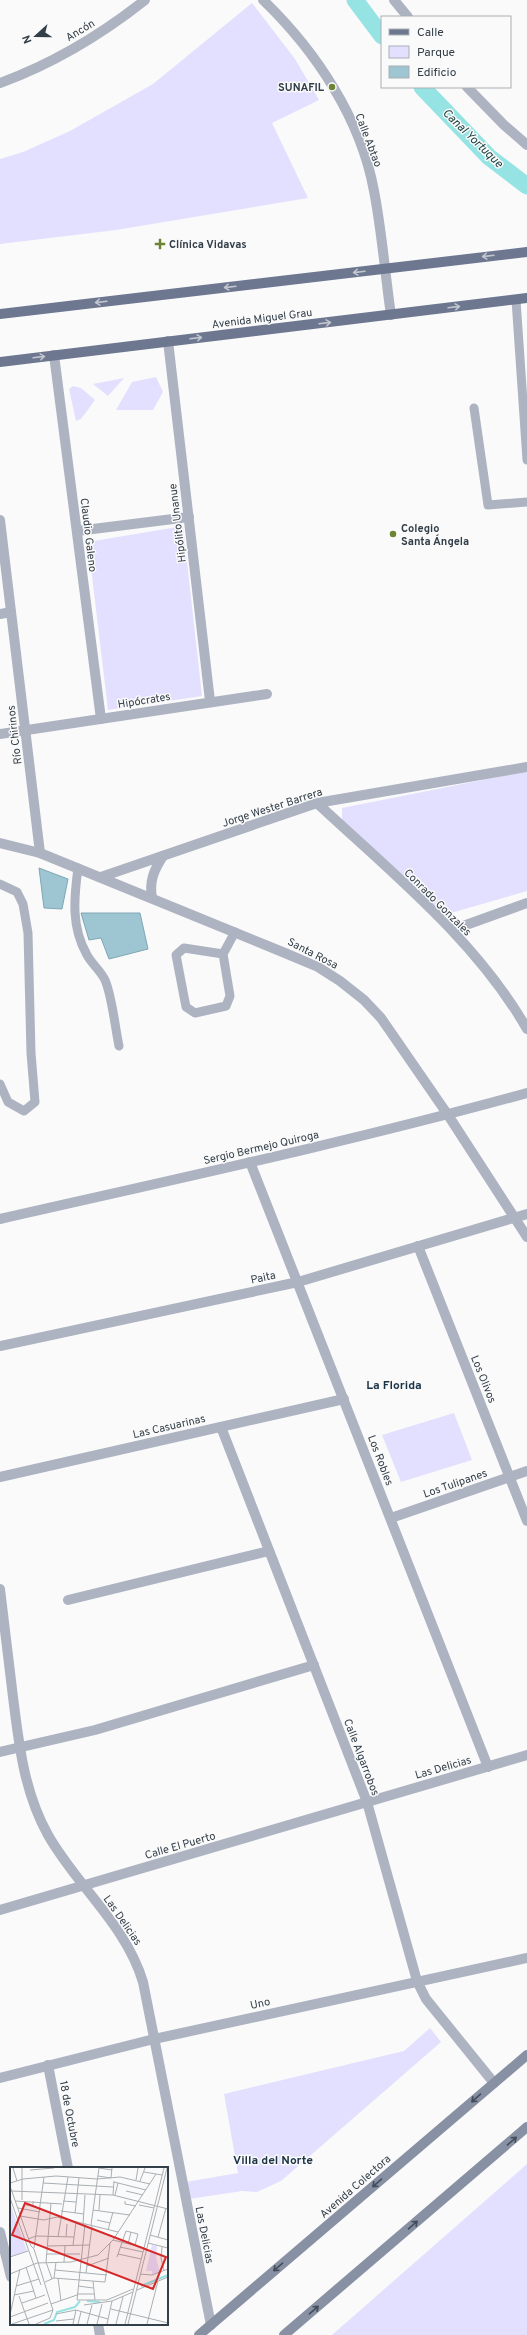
<svg xmlns="http://www.w3.org/2000/svg" width="527" height="2335" viewBox="0 0 527 2335" font-family="Overpass,sans-serif">
  <rect width="100%" height="100%" fill="#fafafa"/>
  <!-- green -->
  <g fill="#e3dffe">
    <polygon points="252,3 295,59 319,100 272,123 308,198 116,230 0,244 0,159 23,152 70,131 153,84"/>
    <polygon points="156,377 163,392 153,410 116,410 132,382"/>
    <polygon points="124,378 108,396 93,384"/>
    <polygon points="73,386 81,388 95,400 81,419 76,421 69,389"/>
    <polygon points="183,526 202,696 108,710 88,542"/>
    <polygon points="527,771 527,891 444,915 342,821 342,808"/>
    <polygon points="454,1413 472,1460 401,1482 382,1435"/>
    <polygon points="430,2028 441,2042 281,2181 257,2192 242,2191 189,2199 186,2182 238,2173 224,2094 404,2051"/>
    <polygon points="527,2164 527,2335 332,2335"/>
  </g>
  <g fill="none" stroke-linecap="round" stroke-linejoin="round">
    <!-- canal -->
    <g stroke="#95e3e2" stroke-width="17">
      <polyline points="355,0 382,36"/>
      <polyline points="422,87 489,157 527,186"/>
    </g>
  </g>
  <!-- building -->
  <g fill="#9dc5d2" stroke="#80a7b4">
    <polygon points="39,868 68,879 62,909 44,908"/>
    <polygon points="81,913 140,913 148,949 109,959 101,938 89,940"/>
  </g>
  <g fill="none" stroke-linecap="round" stroke-linejoin="round">
    <!-- service -->
    <g stroke="#adb3c1" stroke-width="9">
      <polyline points="516,300 527,460"/>
      <polyline points="474,408 488,505 527,502"/>
      <path d="M 78,868 C 74,898 71,927 87,955 C 91,963 101,971 105,980 C 112,996 115,1027 119,1046"/>
      <polyline points="0,884 17,892 23,904 28,933 31,1053 35,1102 24,1111 8,1102 0,1084"/>
      <polyline points="223,954 184,948 176,955 186,1007 195,1013 226,1006 230,996 223,954 235,932"/>
    </g>
    <!-- minor -->
    <g stroke="#adb3c1" stroke-width="10">
      <path d="M 263,0 C 316,51 361,119 374,191 C 382,232 385,274 391,315"/>
      <path d="M 0,83 C 52,64 102,34 145,0"/>
      <polyline points="168,341 210,701"/>
      <polyline points="54,355 101,719"/>
      <polyline points="77,531 189,517"/>
      <polyline points="0,614 11,612"/>
      <polyline points="0,734 267,694"/>
      <path d="M 317,803 C 392,873 476,940 527,1029"/>
      <polyline points="0,843 40,853"/>
      <polyline points="101,877 317,803 527,767"/>
      <polyline points="452,930 527,903"/>
      <polyline points="250,1162 488,1767"/>
      <path d="M 0,1219 C 176,1179 353,1141 527,1093"/>
      <polyline points="418,1246 527,1521"/>
      <polyline points="0,1346 298,1282 527,1214"/>
      <polyline points="221,1427 367,1802 417,1981 426,1999 494,2083"/>
      <polyline points="0,1477 344,1399"/>
      <polyline points="391,1518 527,1471"/>
      <path d="M 0,1589 C 4,1625 9,1661 13,1697 C 19,1745 24,1792 48,1835 C 77,1886 126,1925 143,1982 L 211,2325"/>
      <polyline points="68,1600 269,1551"/>
      <polyline points="0,1752 95,1730 314,1665"/>
      <polyline points="0,1910 527,1755"/>
      <polyline points="48,2065 68,2168"/>
      <polyline points="0,2078 154,2039 527,1958"/>
      <polyline points="0,2232 11,2277"/>
      <polyline points="98,2324 100,2335"/>
    </g>
    <!-- tertiary -->
    <g stroke="#adb3c1" stroke-width="10">
      <polyline points="394,0 408,17"/>
      <polyline points="467,87 504,125 527,145"/>
      <polyline points="0,520 40,853 285,953 318,967 340,981 364,1000 381,1018 448,1115 527,1237"/>
      <path d="M 152,898 C 149,881 154,870 163,856"/>
    </g>
    <!-- secondary -->
    <g stroke="#8890a4" stroke-width="10">
      <polyline points="199,2335 527,2055"/>
      <polyline points="284,2335 527,2127"/>
    </g>
    <!-- primary -->
    <g stroke="#6d7790" stroke-width="10">
      <polyline points="0,314 527,252"/>
      <polyline points="0,362 527,298"/>
    </g>
  </g>
  <!-- one-way arrows -->
  <defs><path id="oneway-shaft" d="M-6 0H5M1.5-3L5.5 0L1.5 3" fill="none" stroke-width="1.6" stroke-linecap="round" stroke-linejoin="round"/></defs>
  <g stroke="#c2c6d0">
    <use href="#oneway-shaft" transform="translate(488 256) rotate(173)"/>
    <use href="#oneway-shaft" transform="translate(359 272) rotate(173)"/>
    <use href="#oneway-shaft" transform="translate(230 287) rotate(173)"/>
    <use href="#oneway-shaft" transform="translate(101 302) rotate(173)"/>
    <use href="#oneway-shaft" transform="translate(454 307) rotate(-7)"/>
    <use href="#oneway-shaft" transform="translate(325 323) rotate(-7)"/>
    <use href="#oneway-shaft" transform="translate(196 338) rotate(-7)"/>
    <use href="#oneway-shaft" transform="translate(39 357) rotate(-7)"/>
  </g>
  <g stroke="#434e5a">
    <use href="#oneway-shaft" transform="translate(476 2098) rotate(139)"/>
    <use href="#oneway-shaft" transform="translate(512 2141) rotate(-41)"/>
    <use href="#oneway-shaft" transform="translate(377 2183) rotate(139)"/>
    <use href="#oneway-shaft" transform="translate(413 2225) rotate(-41)"/>
    <use href="#oneway-shaft" transform="translate(278 2267) rotate(139)"/>
    <use href="#oneway-shaft" transform="translate(314 2310) rotate(-41)"/>
  </g>
  <!-- markers -->
  <g fill="#6d8436" stroke="#fafafa" stroke-width="1.5">
    <circle cx="332" cy="87" r="4"/>
    <path d="M158 238h4v4h4v4h-4v4h-4v-4h-4v-4h4z"/>
    <circle cx="393" cy="534" r="4"/>
  </g>
  <g text-anchor="middle" stroke-width="3" stroke-linejoin="round" paint-order="stroke">
    <!-- street labels -->
    <g font-size="11" fill="#323e48" stroke="#fafafa">
      <text transform="translate(80 30) rotate(-31)" y="4">Ancón</text>
      <text transform="translate(369 140) rotate(69)" y="4">Calle Abtao</text>
      <text transform="translate(262 318) rotate(-7)" y="4">Avenida Miguel Grau</text>
      <text transform="translate(177 523) rotate(-97)" y="4">Hipólito Unanue</text>
      <text transform="translate(89 535) rotate(83)" y="4">Claudio Galeno</text>
      <text transform="translate(144 700) rotate(-9)" y="4">Hipócrates</text>
      <text transform="translate(14 735) rotate(-97)" y="4">Río Chirinos</text>
      <text transform="translate(272 807) rotate(-18)" y="4">Jorge Wester Barrera</text>
      <text transform="translate(438 902) rotate(45)" y="4">Conrado Gonzales</text>
      <text transform="translate(313 953) rotate(27)" y="4">Santa Rosa</text>
      <text transform="translate(261 1147) rotate(-13)" y="4">Sergio Bermejo Quiroga</text>
      <text transform="translate(263 1277) rotate(-12)" y="4">Paita</text>
      <text transform="translate(484 1379) rotate(68)" y="4">Los Olivos</text>
      <text transform="translate(169 1426) rotate(-13)" y="4">Las Casuarinas</text>
      <text transform="translate(381 1460) rotate(69)" y="4">Los Robles</text>
      <text transform="translate(455 1483) rotate(-19)" y="4">Los Tulipanes</text>
      <text transform="translate(362 1757) rotate(69)" y="4">Calle Algarrobos</text>
      <text transform="translate(443 1767) rotate(-16)" y="4">Las Delicias</text>
      <text transform="translate(180 1845) rotate(-16)" y="4">Calle El Puerto</text>
      <text transform="translate(123 1920) rotate(55)" y="4">Las Delicias</text>
      <text transform="translate(260 2003) rotate(-12)" y="4">Uno</text>
      <text transform="translate(70 2114) rotate(79)" y="4">18 de Octubre</text>
      <text transform="translate(355 2186) rotate(-41)" y="4">Avenida Colectora</text>
      <text transform="translate(205 2235) rotate(79)" y="4">Las Delicias</text>
    </g>
    <!-- poi labels -->
    <g font-size="11" font-weight="bold" fill="#323e48" stroke="#fafafa" text-anchor="start">
      <text x="324" y="91" text-anchor="end">SUNAFIL</text>
      <text x="169" y="248">Clínica Vidavas</text>
      <text x="401" y="532">Colegio<tspan x="401" dy="13">Santa Ángela</tspan></text>
    </g>
    <!-- water labels -->
    <g font-size="12" font-style="italic" fill="#183e3e" stroke="#fafafa">
      <text transform="translate(473 138) rotate(44)" y="4">Canal Yortuque</text>
    </g>
    <!-- neighbourhood labels -->
    <g font-size="12" font-weight="bold" fill="#1a3346" stroke="#fafafa">
      <text x="394" y="1389">La Florida</text>
      <text x="273" y="2164">Villa del Norte</text>
    </g>
  </g>
  <!-- overview -->
  <g transform="translate(10 2167)">
    <rect width="158" height="158" fill="#fafafa"/>
    <path d="M 0,36 L 17,84 L 0,90 ZM 142,78 L 147,79 L 146,91 L 150,105 L 142,107 L 142,104 L 136,104 Z" fill="#e3dffe"/>
    <path fill="none" stroke="#95e3e2" stroke-width="2" d="M 131,119 L 158,108M 77,134 L 90,135M 34,157 L 44,153 L 47,145 L 65,140 L 70,134"/>
    <path fill="none" stroke="#aaafb3" stroke-width="1" d="M 3,1 L 7,14M 89,1 L 102,3M 20,3 L 44,1M 134,5 L 152,8M 88,9 L 101,11 L 102,1M 126,13 L 128,1M 130,14 L 135,1M 104,15 L 136,23M 0,16 L 13,12 L 46,9 L 87,12 L 110,10 L 140,17M 33,16 L 103,20M 0,19 L 21,79 L 24,82 L 41,137 L 43,143 L 40,151M 1,24 L 103,28 L 158,42M 116,24 L 133,28M 103,28 L 104,14M 105,28 L 108,16M 0,31 L 31,118M 12,33 L 12,1M 5,34 L 52,37M 53,34 L 66,35M 115,34 L 115,37 L 126,39M 41,36 L 36,95 L 42,112M 16,38 L 23,39 L 23,34M 129,38 L 144,41M 8,41 L 30,45M 83,43 L 120,48M 89,43 L 90,28M 51,44 L 74,47M 65,46 L 69,11M 10,49 L 34,53 L 47,50 L 108,65M 87,53 L 100,56M 73,57 L 75,28M 75,57 L 67,133 L 97,133 L 123,122M 81,58 L 89,1M 98,63 L 103,45M 140,68 L 158,73M 48,70 L 58,10M 56,70 L 57,57M 148,70 L 156,41M 18,72 L 26,69 L 64,70M 103,73 L 135,81M 138,76 L 158,81M 118,77 L 121,65M 63,78 L 66,55M 38,79 L 80,78M 110,80 L 133,85M 152,80 L 151,91 L 154,104M 24,81 L 34,10M 37,87 L 70,87M 108,87 L 131,92M 0,90 L 18,84M 107,90 L 116,64 L 128,67 L 125,78M 54,95 L 55,79M 77,99 L 99,91M 16,100 L 26,131M 45,103 L 97,108M 76,106 L 82,59M 0,107 L 27,96 L 61,95 L 88,88 L 103,73 L 146,7M 130,107 L 142,108 L 158,102M 44,111 L 46,95M 48,111 L 51,134M 83,114 L 85,133M 35,115 L 44,111 L 95,115 L 100,76M 6,119 L 29,112M 68,119 L 83,121M 127,123 L 158,110M 67,127 L 84,127M 4,128 L 24,124M 9,129 L 19,157M 12,136 L 35,128M 41,137 L 67,128M 74,138 L 102,134 L 123,125M 101,142 L 158,156M 46,147 L 66,143 L 98,152M 0,148 L 10,102M 0,150 L 38,136M 46,154 L 64,152M 2,157 L 43,143M 26,157 L 40,151M 63,157 L 66,143M 68,157 L 71,145M 77,157 L 82,138M 87,157 L 92,137M 97,157 L 102,134M 106,157 L 113,130M 115,157 L 154,1M 118,157 L 157,1M 137,157 L 148,114"/>
    <path fill="#d62828" fill-opacity="0.15" stroke="#d62828" stroke-width="2" d="M 15,36 L 156,90 L 143,122 L 2,68 Z"/>
    <rect width="158" height="158" fill="none" stroke="#323e48" stroke-width="2"/>
  </g>
  <!-- legend -->
  <rect x="381" y="16" width="130" height="72" fill="#fafafa" stroke="#aaafb3"/>
  <rect x="389" y="29" width="20" height="6" fill="#6d7790" stroke="#aaafb3"/>
  <text x="417" y="36" font-size="12" fill="#323e48">Calle</text>
  <rect x="389" y="46" width="20" height="12" fill="#e3dffe" stroke="#aaafb3"/>
  <text x="417" y="56" font-size="12" fill="#323e48">Parque</text>
  <rect x="389" y="66" width="20" height="12" fill="#9dc5d2" stroke="#aaafb3"/>
  <text x="417" y="76" font-size="12" fill="#323e48">Edificio</text>
  <!-- north arrow -->
  <g transform="translate(36 36) rotate(249)" stroke="#fafafa" stroke-width="3" paint-order="stroke">
  <path d="M0-3L7 15L0 10L-7 15Z" fill="#323e48"/>
  <text y="-6" font-size="11" font-weight="bold" text-anchor="middle" fill="#323e48">N</text>
  </g>
</svg>
